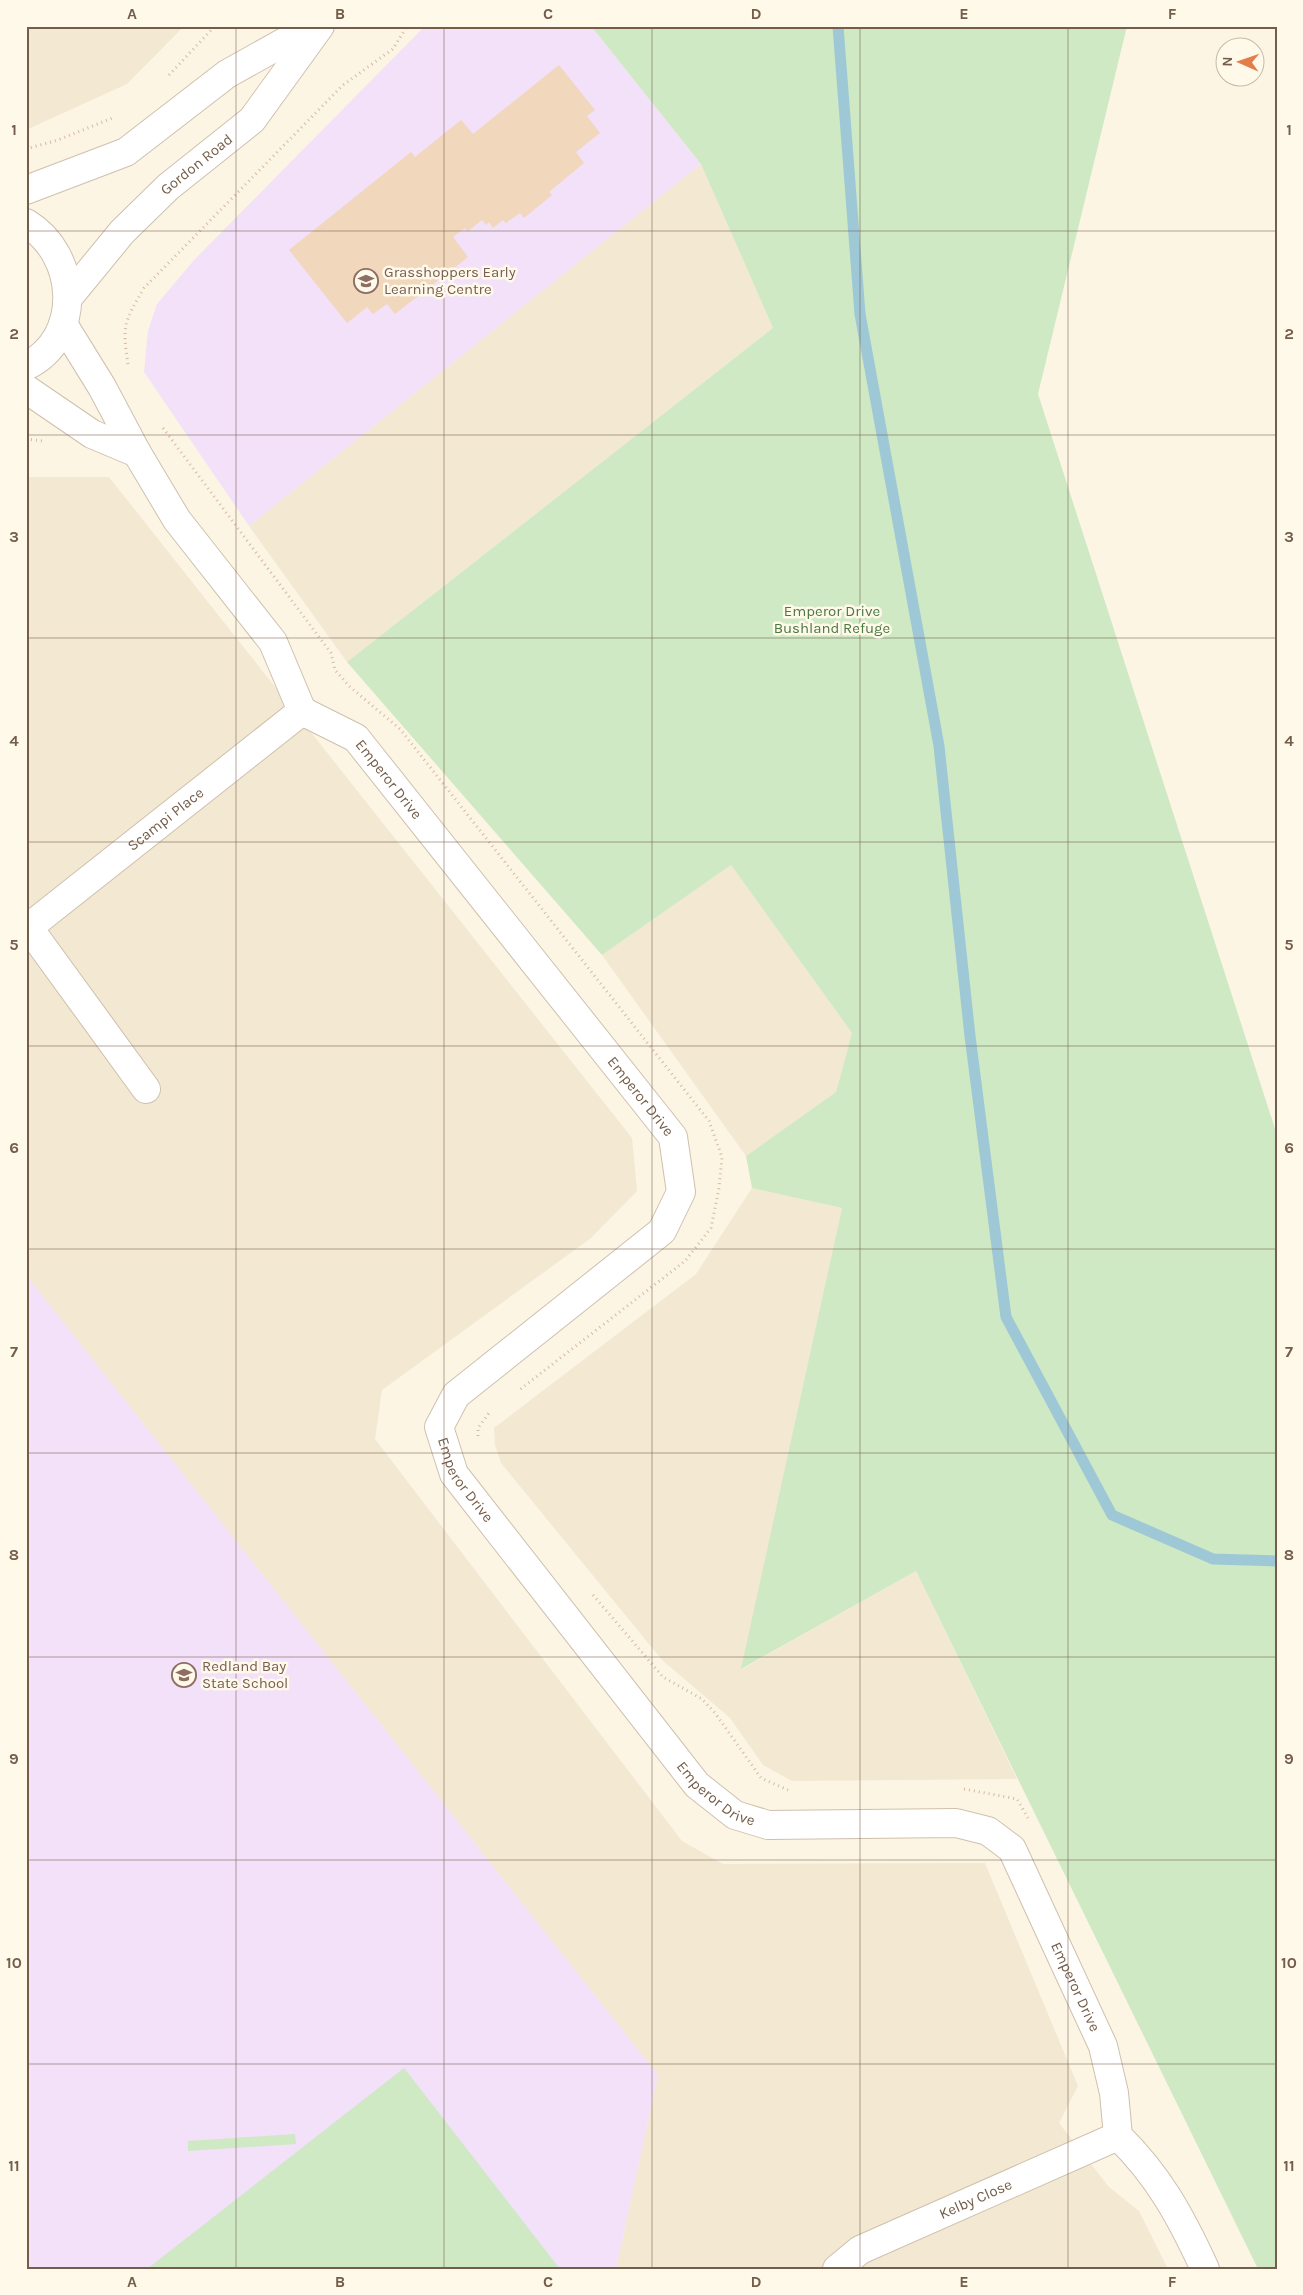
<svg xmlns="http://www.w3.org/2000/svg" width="1303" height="2295" viewBox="0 0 1303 2295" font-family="Karla,sans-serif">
  <rect width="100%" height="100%" fill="#fcf5e4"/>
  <!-- residential -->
  <g fill="#f3e8d2">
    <polygon points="26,26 184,26 127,84 26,130"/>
    <polygon points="701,164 773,328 347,662 249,526"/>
    <polygon points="26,477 109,477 632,1138 637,1191 591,1238 382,1390 375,1439 682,1841 723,1864 985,1863 1078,2086 1059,2123 1109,2187 1139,2211 1168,2269 616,2269 658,2075 26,1275"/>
    <polygon points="731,865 852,1033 836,1092 746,1156 602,955"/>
    <polygon points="752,1188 842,1208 742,1669 916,1571 1017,1779 792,1781 763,1765 730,1718 662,1660 501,1463 495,1445 494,1428 696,1274"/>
  </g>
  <!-- education -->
  <g fill="#f2e1f8">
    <polygon points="425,26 591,26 701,164 249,526 144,372 148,331 157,304 195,259"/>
    <polygon points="26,1275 658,2075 616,2269 26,2269"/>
  </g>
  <!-- green -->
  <g fill="#cee9c3">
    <polygon points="591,26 1127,26 1038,394 1277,1135 1277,2269 1258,2269 916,1571 741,1669 842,1208 752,1188 746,1156 836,1092 852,1033 731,865 602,955 347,662 773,328 701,164"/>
    <polygon points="404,2068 560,2269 147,2269"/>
    <polygon points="295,2134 296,2144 188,2151 188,2141"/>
  </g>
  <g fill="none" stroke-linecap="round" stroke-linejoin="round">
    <!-- stream -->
    <polyline stroke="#9fc8d6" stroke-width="11" points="838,26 860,314 939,746 970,1036 1006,1317 1112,1515 1213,1559 1277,1561"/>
  </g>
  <!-- building -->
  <polygon fill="#f1d7bc" points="559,65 595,110 587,116 600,133 576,152 584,163 549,192 552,195 524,218 520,213 506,223 503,220 493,228 489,222 486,225 482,220 467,232 465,228 453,237 468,257 395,314 387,304 373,314 367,307 347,323 289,250 411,152 415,157 461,120 473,134"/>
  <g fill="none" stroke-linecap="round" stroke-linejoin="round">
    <defs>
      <g id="minor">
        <polyline points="26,190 126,152 227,74 313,26"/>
        <path d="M 26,223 C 78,254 84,338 26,366"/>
        <path id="s1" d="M 68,298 L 122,232 L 168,187 L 252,120 L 320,26"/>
        <path id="s2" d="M 63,324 L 102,387 L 137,453 L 177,520 L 273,642 L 302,711 L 356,738 L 673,1137 L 681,1192 L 662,1231 L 456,1395 L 439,1427 L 454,1474 L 697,1785 L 735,1815 L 768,1825 L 956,1823 L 988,1831 L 1012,1849 L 1103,2046 L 1114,2093 L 1118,2136 C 1159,2176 1181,2217 1205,2269"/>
        <polyline points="26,389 92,434 137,453"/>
        <polyline points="26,924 146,1089"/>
        <path id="s3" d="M 29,927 L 302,711"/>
        <path id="s4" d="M 837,2269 L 860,2250 L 1118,2136"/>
      </g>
    </defs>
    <!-- minor casing -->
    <use href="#minor" stroke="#cfc0ae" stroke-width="30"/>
    <!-- path -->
    <g stroke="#d5ba9f" stroke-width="3" stroke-dasharray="1 4" stroke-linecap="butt">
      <polyline points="169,75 215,26"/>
      <polyline points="26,149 58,140 115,117"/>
      <path d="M 128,364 C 122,324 124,323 144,288 L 343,85 L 393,49 L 407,26"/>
      <polyline points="163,428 331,653 335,670 349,686 400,729 709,1121 722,1157 719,1188 711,1228 685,1261 518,1391"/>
      <polyline points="26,439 43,441"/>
      <polyline points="478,1436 478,1428 489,1413"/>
      <polyline points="593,1595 663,1677 702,1699 715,1713 761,1778 788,1790"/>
      <polyline points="964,1789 1017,1799 1028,1818"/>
    </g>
    <!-- minor -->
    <use href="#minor" stroke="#fff" stroke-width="28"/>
  </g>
  <!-- grid -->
  <path fill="none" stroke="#745d4a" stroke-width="1" stroke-opacity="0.55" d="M 236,26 L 236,2269M 444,26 L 444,2269M 652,26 L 652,2269M 860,26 L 860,2269M 1068,26 L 1068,2269M 26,231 L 1277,231M 26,435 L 1277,435M 26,638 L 1277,638M 26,842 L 1277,842M 26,1046 L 1277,1046M 26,1249 L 1277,1249M 26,1453 L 1277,1453M 26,1657 L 1277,1657M 26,1860 L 1277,1860M 26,2064 L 1277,2064"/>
  <!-- icons -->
  <defs>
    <symbol id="school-ring" viewBox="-11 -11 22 22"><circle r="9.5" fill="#fff9ea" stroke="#8d6e63" stroke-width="1.5"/><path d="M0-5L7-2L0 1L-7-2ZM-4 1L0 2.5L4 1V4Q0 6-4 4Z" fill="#8d6e63"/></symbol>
  </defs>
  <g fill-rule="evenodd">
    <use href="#school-ring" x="352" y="267" width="28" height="28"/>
    <use href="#school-ring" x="170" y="1661" width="28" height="28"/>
  </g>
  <g text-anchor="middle" stroke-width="5" stroke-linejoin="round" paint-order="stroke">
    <!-- street labels -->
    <g font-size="15" fill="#745d4a" stroke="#fff9ea">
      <text dy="5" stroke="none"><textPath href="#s1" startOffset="186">Gordon Road</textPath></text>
      <text dy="5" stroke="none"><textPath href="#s2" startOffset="570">Emperor Drive</textPath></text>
      <text dy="5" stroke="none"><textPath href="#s3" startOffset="174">Scampi Place</textPath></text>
      <text dy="5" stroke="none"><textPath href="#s2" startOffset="975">Emperor Drive</textPath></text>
      <text dy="5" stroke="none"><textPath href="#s2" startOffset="1485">Emperor Drive</textPath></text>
      <text dy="5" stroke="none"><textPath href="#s2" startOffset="1890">Emperor Drive</textPath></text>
      <text dy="5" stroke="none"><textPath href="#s2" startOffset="2355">Emperor Drive</textPath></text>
      <text dy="5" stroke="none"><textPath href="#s4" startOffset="156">Kelby Close</textPath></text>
    </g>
    <!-- education labels -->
    <g font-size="15" fill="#785e54" stroke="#fff9ea" text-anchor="start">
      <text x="384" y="277">Grasshoppers Early<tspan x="384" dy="17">Learning Centre</tspan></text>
      <text x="202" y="1671">Redland Bay<tspan x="202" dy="17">State School</tspan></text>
    </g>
    <!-- park labels -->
    <g font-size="15" fill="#4c7942" stroke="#fff9ea">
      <text x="832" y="616">Emperor Drive<tspan x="832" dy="17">Bushland Refuge</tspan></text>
    </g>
  </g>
  <!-- border -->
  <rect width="1303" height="2295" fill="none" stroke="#fff9ea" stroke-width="55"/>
  <!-- north arrow -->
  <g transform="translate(1240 62) rotate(272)"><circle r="24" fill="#fff9ea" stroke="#c7bbaa"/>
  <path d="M0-4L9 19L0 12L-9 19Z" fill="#e37e4b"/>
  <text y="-8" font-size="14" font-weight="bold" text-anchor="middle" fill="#745d4a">N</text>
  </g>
  <rect x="28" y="28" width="1248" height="2240" fill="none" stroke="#745d4a" stroke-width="2"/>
  <g font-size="16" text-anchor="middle" font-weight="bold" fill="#745d4a">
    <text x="132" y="19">A</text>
    <text x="340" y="19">B</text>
    <text x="548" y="19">C</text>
    <text x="756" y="19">D</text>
    <text x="964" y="19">E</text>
    <text x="1172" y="19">F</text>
    <text x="14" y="135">1</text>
    <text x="1289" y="135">1</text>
    <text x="14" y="339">2</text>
    <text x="1289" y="339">2</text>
    <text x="14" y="542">3</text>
    <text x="1289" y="542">3</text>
    <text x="14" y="746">4</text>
    <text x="1289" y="746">4</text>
    <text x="14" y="950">5</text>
    <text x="1289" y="950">5</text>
    <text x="14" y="1153">6</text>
    <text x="1289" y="1153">6</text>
    <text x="14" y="1357">7</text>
    <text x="1289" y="1357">7</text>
    <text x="14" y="1560">8</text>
    <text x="1289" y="1560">8</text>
    <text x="14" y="1764">9</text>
    <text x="1289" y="1764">9</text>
    <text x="14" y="1968">10</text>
    <text x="1289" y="1968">10</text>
    <text x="14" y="2171">11</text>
    <text x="1289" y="2171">11</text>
    <text x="132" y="2287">A</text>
    <text x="340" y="2287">B</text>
    <text x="548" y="2287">C</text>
    <text x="756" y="2287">D</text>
    <text x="964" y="2287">E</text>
    <text x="1172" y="2287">F</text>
  </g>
</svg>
